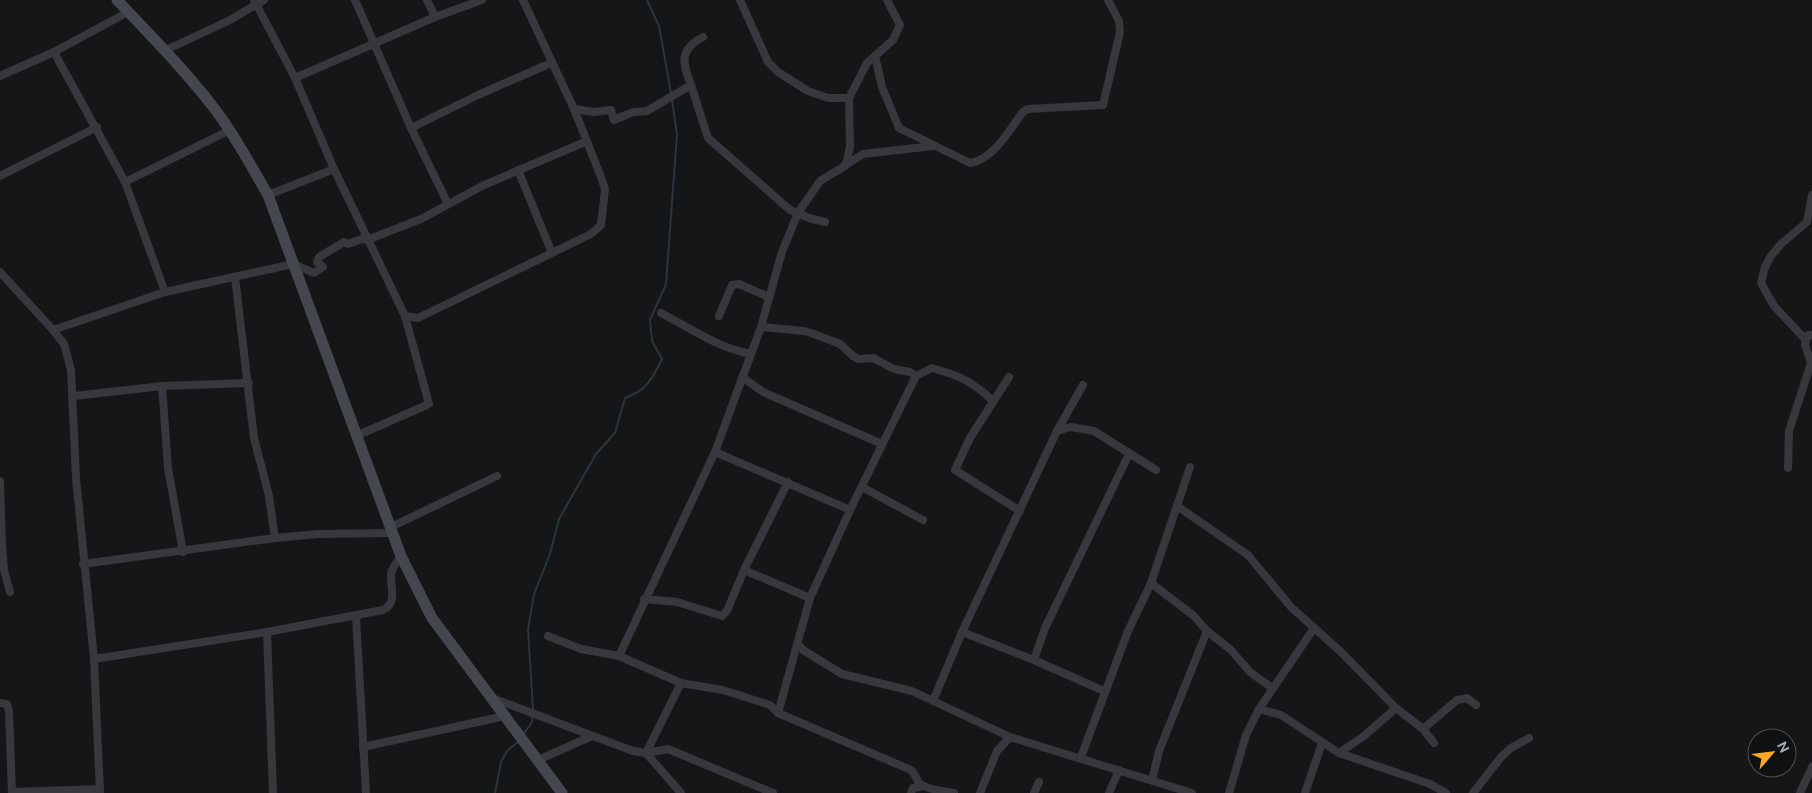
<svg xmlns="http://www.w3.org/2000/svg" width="1812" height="793" viewBox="0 0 1812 793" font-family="Ubuntu,sans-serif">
  <rect width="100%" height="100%" fill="#151618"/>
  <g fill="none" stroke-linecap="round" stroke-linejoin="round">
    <!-- stream -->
    <g stroke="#2a363d" stroke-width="2">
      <polyline points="647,0 659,26 671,93"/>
      <path d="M 533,710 L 528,629 L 534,594 L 550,554 L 559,519 L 596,454 L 615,433 L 625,398 C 646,391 653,378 662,359 L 652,341 L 650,320 L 666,284 L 677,134 L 672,100"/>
      <polyline points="523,735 532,722 533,715"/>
      <polyline points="495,793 501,762 507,751 519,741"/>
    </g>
    <!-- street -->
    <g stroke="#36383d" stroke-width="8">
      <polyline points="254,0 295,78 334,169 405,316 429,404 356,436"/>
      <polyline points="355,0 411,128 448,204"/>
      <polyline points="427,0 435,17"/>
      <polyline points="740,0 768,62 778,72 808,91 828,98 849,98 867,63 893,40 900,25 887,0"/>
      <polyline points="166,50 230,20 264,0"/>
      <polyline points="54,52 125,182 165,292"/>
      <path d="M 875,56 L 882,87 L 899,128 L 970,163 C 994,159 1009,130 1023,112 L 1028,109 L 1103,105 L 1120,32 L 1119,21 L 1108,0"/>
      <polyline points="0,76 54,52 128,12"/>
      <polyline points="295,78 435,17 482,0"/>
      <polyline points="691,85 708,138 790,210 809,218 825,222"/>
      <path d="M 574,109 L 594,112 L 611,110 L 614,120 L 633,112 L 647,111 L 691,85 C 683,64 678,50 703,37"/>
      <polyline points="411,128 478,95 551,63"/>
      <polyline points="846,165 863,154 933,146"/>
      <polyline points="518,170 552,253"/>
      <polyline points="0,176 97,127"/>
      <polyline points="125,182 230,130"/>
      <polyline points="268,195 334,169"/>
      <polyline points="0,272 53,330 64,344 71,370 76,478 94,659 100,793"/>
      <polyline points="235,277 254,438 269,496 275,538"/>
      <path d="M 661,313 C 690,328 718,348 751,354"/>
      <polyline points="405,316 418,318 591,234 601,225 605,189 601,177 574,109 523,0"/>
      <polyline points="719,316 732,285 739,284 769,297"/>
      <polyline points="761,327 804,331 814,334 840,344 853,356 858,359 873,358 894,369 910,372 916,376"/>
      <polyline points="53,330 165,292 293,264 314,273 323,267 317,262 319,257 344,242 348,244 362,239 367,240 421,219 482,186 587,141"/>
      <polyline points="1806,340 1774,306 1761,283 1765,267 1771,256 1781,244 1807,222 1812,195"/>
      <polyline points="742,377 763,392 882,444"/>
      <polyline points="1009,377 970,438 955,470 1020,511"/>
      <polyline points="162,386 168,468 183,552"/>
      <polyline points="74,396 162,386 249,383"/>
      <polyline points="1057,431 1083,385"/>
      <path d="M 715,452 L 848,509 L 851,508 L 916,376 L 932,368 C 960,376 972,381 993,401"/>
      <polyline points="1788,468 1789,431 1811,363 1805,344 1808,335 1812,335"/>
      <polyline points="0,481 2,545 4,570 10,592"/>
      <polyline points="862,487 923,520"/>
      <polyline points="1177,506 1248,555 1291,607 1341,652 1396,708 1423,729 1434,743"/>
      <polyline points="391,527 497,476"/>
      <polyline points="83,564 275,538 318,534 392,533"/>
      <polyline points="744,570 810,598"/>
      <polyline points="1151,583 1194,616 1207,631 1231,650 1250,672 1272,688"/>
      <polyline points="644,599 677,602 722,616 727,611 744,570 788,482"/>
      <polyline points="356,616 366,793"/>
      <polyline points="267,632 273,793"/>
      <polyline points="962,632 1034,660 1104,691"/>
      <path d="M 548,636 L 581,649 L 619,656 L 681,683 L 723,690 L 770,705 L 778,713 L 911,770 C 916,774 916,780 920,784 C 928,790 944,791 954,793"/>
      <polyline points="798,644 803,650 842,674 912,691 1010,737 1192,793"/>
      <polyline points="619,656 715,452 761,327 782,252 798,213 820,181 845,166 847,160 850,147 849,98"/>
      <path d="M 94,659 L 267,632 L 383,610 C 398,603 390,587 391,574 C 392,568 397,562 401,556"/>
      <polyline points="1034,660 1045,628 1129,454"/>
      <polyline points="681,683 646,753 681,793"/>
      <polyline points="492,698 633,751 646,753 668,749 773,793"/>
      <polyline points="933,701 962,632 1057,431 1071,427 1094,431 1156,470"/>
      <polyline points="0,703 7,704 9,711 12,793"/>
      <polyline points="1259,709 1314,628"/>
      <polyline points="778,713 810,598 851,508"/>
      <polyline points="1423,729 1457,700 1467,698 1476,705"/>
      <polyline points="363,747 505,716"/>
      <polyline points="1339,753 1364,736 1396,708"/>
      <polyline points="1081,757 1128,631 1151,583 1190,467"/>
      <polyline points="538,760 592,736"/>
      <polyline points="1152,780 1159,751 1207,631"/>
      <polyline points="12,792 100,789"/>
      <polyline points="911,793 913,788 923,786"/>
      <polyline points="980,793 997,751 1010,737"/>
      <polyline points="1034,793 1039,782"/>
      <polyline points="1109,793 1119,770"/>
      <polyline points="1229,793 1246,735 1259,709 1281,715 1339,753 1430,784 1446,793"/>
      <polyline points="1305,793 1322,743"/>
      <polyline points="1473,793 1502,756 1511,748 1529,738"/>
      <polyline points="1800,793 1812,767"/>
    </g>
    <!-- secondary -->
    <path stroke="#44474d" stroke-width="11" d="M 117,0 C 150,35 184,69 214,108 C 235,135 251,166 268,195 L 401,556 L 432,618 L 562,793"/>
  </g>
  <!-- north arrow -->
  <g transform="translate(1772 753) rotate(62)"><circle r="24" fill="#101113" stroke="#4c4f55"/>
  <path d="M0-4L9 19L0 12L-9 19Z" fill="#ffa726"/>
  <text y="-8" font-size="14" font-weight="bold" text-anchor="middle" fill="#a6adb9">N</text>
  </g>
</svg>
